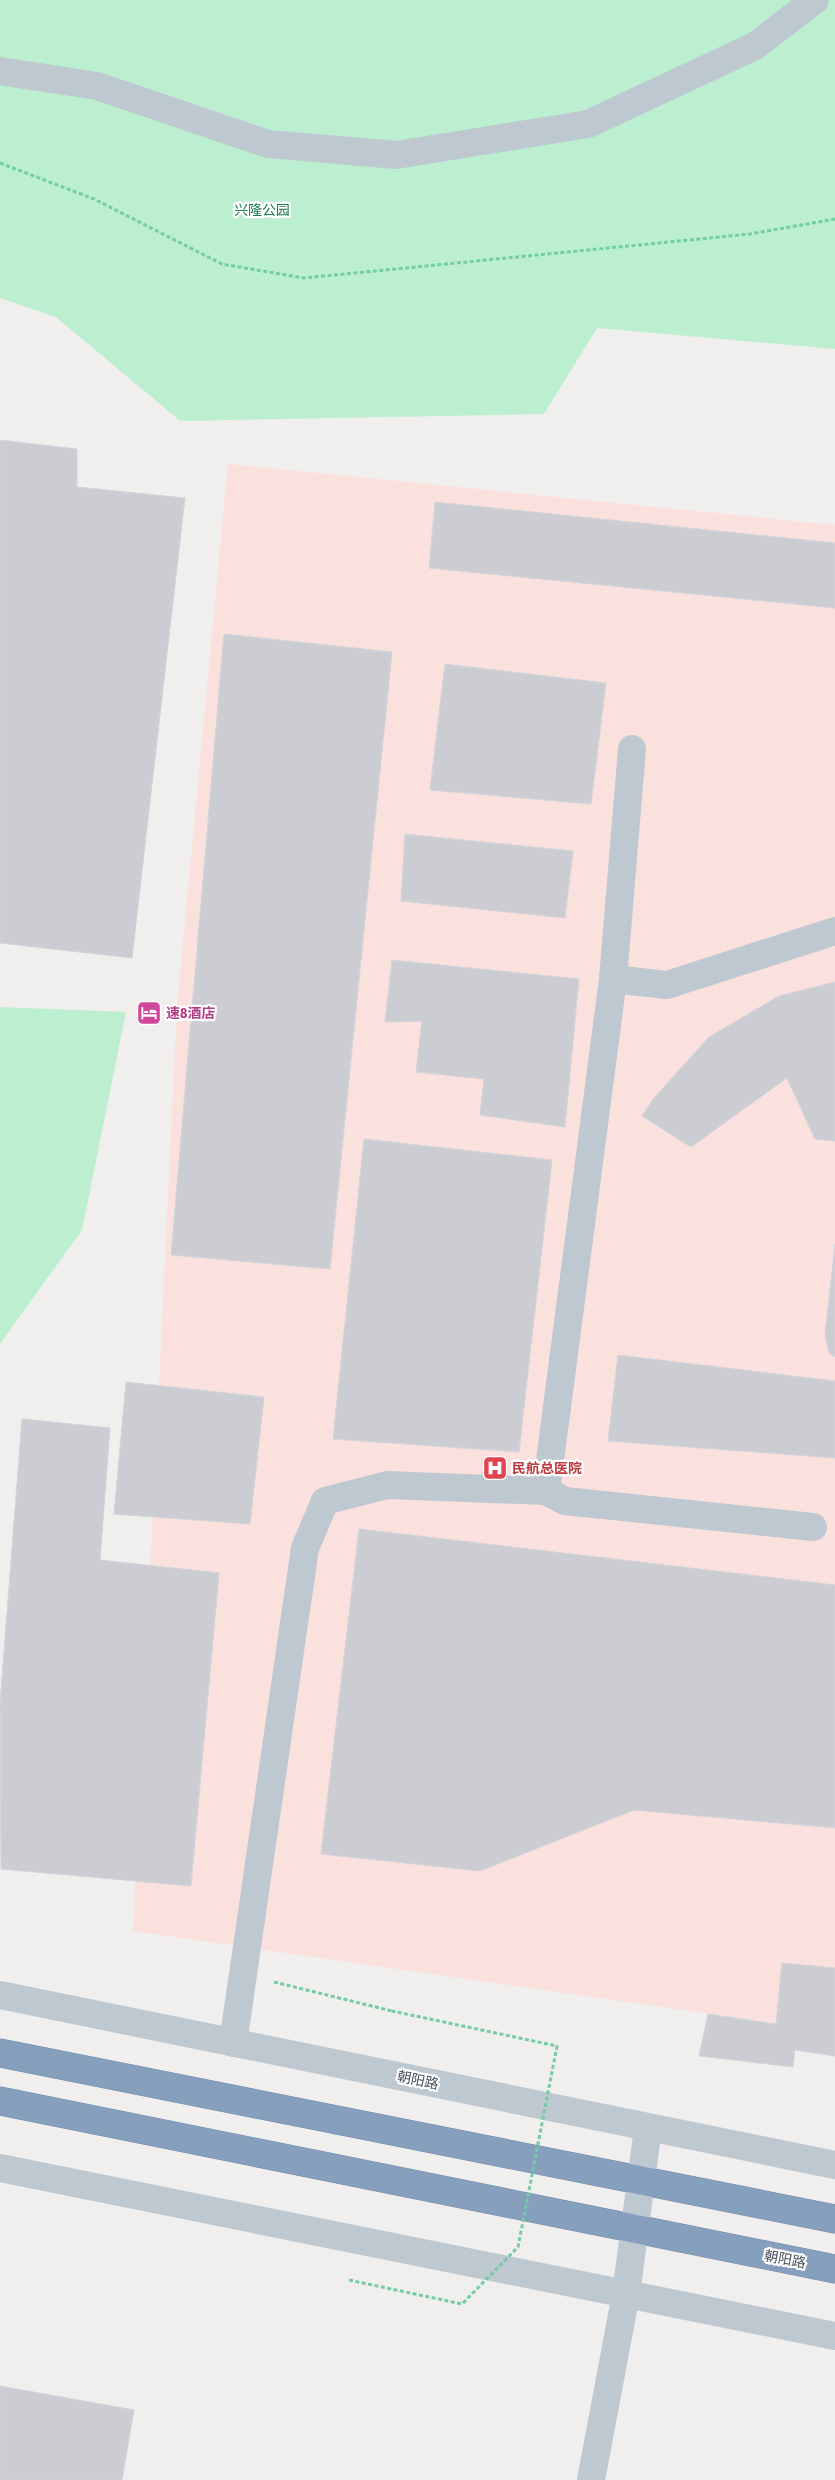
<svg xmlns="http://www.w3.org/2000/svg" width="835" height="2480" viewBox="0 0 835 2480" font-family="'Fira Sans Condensed','Noto Sans SC',sans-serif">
  <rect width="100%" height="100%" fill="#f1eeee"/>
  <!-- medical -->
  <polygon fill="#fbe1dd" points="228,464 835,525 835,2032 133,1931 177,1006"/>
  <!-- green -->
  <g fill="#bbefd0">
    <polygon points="0,0 835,0 835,349 597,328 544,414 180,421 56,317 0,298"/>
    <polygon points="0,1007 126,1012 82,1230 0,1344"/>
  </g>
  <!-- building -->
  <g fill="#cbcdd3" stroke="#d2d4da">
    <polygon points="0,440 77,449 77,487 185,498 132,958 0,943"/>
    <polygon points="435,502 835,543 835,608 429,568"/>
    <polygon points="224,634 392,652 330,1269 171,1255"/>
    <polygon points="445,664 606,683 591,804 430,790"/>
    <polygon points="405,834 573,851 565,918 401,901"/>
    <polygon points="392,960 579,979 565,1127 480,1115 484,1079 416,1072 422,1021 385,1022"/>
    <polygon points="835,982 835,1141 815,1139 787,1078 691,1147 642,1116 654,1098 709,1037 779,996"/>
    <polygon points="364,1139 552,1160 519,1452 333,1439"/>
    <polygon points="835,1244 835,1357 829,1353 825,1335"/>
    <polygon points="618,1355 835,1381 835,1458 608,1441"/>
    <polygon points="126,1382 264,1397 250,1524 114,1514"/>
    <polygon points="22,1419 110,1428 100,1560 219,1573 191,1886 1,1869 0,1703"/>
    <polygon points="359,1529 835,1585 835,1828 634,1810 480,1871 321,1854"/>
    <polygon points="782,1963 835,1968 835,2056 795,2050 793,2067 699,2056 708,2014 776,2024"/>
    <polygon points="0,2386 134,2410 122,2480 0,2480"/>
  </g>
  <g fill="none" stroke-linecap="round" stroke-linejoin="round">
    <defs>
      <g id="highway">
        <polyline points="0,2053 835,2219"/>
        <polyline points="0,2101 835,2269"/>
      </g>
    </defs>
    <!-- highway casing -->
    <use href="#highway" stroke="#708aa9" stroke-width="29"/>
    <!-- path -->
    <g stroke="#73cda3" stroke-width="3" stroke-dasharray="4 2.5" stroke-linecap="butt">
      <polyline points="0,163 94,199 222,264 304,278 750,234 835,219"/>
      <polyline points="274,1982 392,2011"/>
    </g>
    <!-- minor -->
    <g stroke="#bec8d0" stroke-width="28">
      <polyline points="0,71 97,86 268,144 396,155 588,124 755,46 815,0"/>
      <polyline points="613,979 667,985 835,931"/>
      <polyline points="546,1491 613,979 632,749"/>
      <polyline points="0,1995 835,2165"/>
      <polyline points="233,2043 305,1548 325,1501 387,1485 546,1491 565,1501 813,1527"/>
      <polyline points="0,2168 835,2336"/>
      <polyline points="591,2480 626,2294 648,2128"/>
    </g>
    <!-- highway -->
    <use href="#highway" stroke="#859fbd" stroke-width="28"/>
    <!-- path-bridge -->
    <polyline stroke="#73cda3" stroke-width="3" stroke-dasharray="4 2.5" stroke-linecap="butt" points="349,2280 462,2304 518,2247 557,2046 392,2011"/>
  </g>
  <!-- icons -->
  <defs>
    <symbol id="hotel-square" viewBox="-11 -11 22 22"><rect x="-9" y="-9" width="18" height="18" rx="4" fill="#d1479c" stroke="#fff"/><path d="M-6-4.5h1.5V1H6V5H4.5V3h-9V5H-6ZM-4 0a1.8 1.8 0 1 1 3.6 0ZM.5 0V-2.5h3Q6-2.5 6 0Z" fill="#fff"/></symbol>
    <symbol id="hospital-square" viewBox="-11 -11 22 22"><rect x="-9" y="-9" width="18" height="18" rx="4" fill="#e0444e" stroke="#fff"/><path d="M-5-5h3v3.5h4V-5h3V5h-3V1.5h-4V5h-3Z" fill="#fff"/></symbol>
  </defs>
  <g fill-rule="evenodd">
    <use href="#hotel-square" x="135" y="999" width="28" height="28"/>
    <use href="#hospital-square" x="481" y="1454" width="28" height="28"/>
  </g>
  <g text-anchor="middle" stroke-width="4.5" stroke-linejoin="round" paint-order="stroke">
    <!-- park labels -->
    <g font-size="14" fill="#167d4c" stroke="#fff">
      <text x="262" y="215">兴隆公园</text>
    </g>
    <!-- hotel labels -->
    <g font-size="14" font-weight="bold" fill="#b23c85" stroke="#fff" text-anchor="start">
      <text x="166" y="1018">速8酒店</text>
    </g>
    <!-- health labels -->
    <g font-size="14" font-weight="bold" fill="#be3a42" stroke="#fff" text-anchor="start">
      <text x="512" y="1473">民航总医院</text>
    </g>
    <!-- street labels -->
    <g font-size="14" fill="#46515b" stroke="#fff">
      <text transform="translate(418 2080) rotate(12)" y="5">朝阳路</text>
      <text transform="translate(785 2259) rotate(11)" y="5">朝阳路</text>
    </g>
  </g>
</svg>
